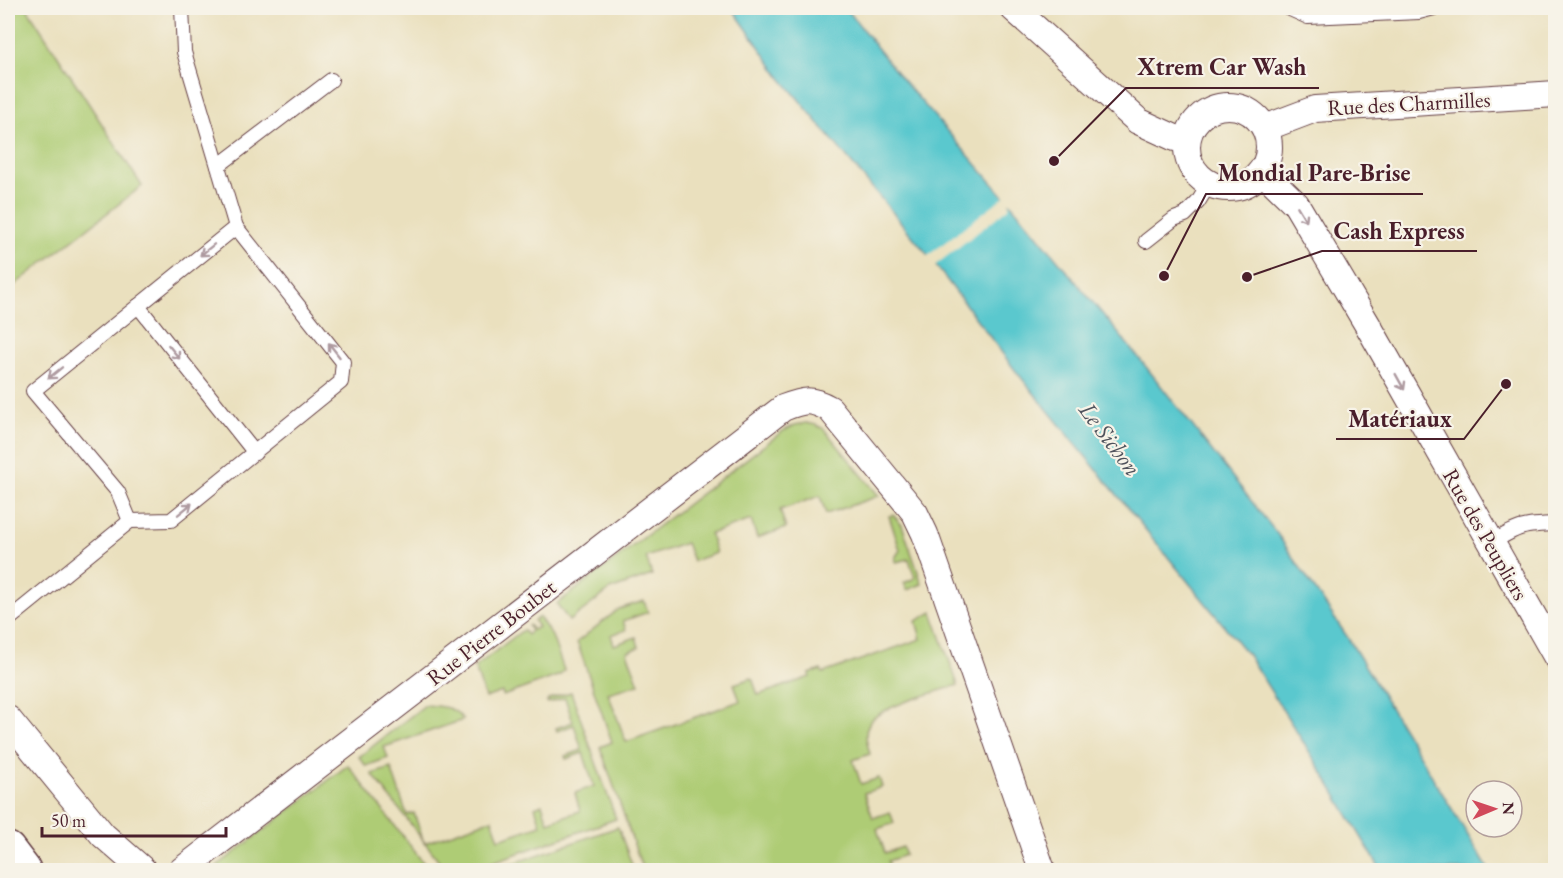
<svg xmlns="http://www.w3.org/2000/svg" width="1563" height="878" viewBox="0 0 1563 878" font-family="'EB Garamond',serif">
  <rect width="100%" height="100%" fill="#f7f3e8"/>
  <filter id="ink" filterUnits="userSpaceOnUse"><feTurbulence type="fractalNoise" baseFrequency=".0167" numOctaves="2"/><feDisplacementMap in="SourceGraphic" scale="12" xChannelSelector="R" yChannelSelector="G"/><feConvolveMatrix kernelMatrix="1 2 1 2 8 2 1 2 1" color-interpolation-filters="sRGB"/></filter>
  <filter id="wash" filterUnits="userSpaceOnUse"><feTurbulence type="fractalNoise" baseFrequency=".008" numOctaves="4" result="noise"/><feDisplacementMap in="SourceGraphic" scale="24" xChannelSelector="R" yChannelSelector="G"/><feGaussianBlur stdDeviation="1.35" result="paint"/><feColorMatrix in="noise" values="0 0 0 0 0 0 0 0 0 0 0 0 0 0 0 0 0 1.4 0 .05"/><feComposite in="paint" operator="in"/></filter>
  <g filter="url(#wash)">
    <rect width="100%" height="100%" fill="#eae0be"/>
    <!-- green -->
    <g fill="#aecc74" stroke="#7c7650" stroke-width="1.5">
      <polygon points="8,8 27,8 142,186 8,290"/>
      <polygon points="806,423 816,425 824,429 879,496 826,514 820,496 780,510 786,528 757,538 751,520 710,534 716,553 693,561 686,543 646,557 652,575 610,590 569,621 557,604 783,431 795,425"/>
      <polygon points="893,515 902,525 922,584 907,590 904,583 915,578 909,559 896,562 895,558 900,550 889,516"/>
      <path d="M 644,601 L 648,612 L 623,621 L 626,630 L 611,635 L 614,645 L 636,637 L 639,647 L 627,652 L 639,684 L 608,693 L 626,742 L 740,701 L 734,684 L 752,678 L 758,695 L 810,677 L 809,674 L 821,670 L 823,673 L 921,639 L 916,621 L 932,612 L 958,685 C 938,692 881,706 870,722 C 863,732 867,743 870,754 L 853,760 L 861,784 L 879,778 L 882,787 L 864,793 L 873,818 L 890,812 L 894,823 L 877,829 L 885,853 L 903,847 L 905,855 L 888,861 L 891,870 L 643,870 L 600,747 L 612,742 L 577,642 L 619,609 Z"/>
      <polygon points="539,617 552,636 564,670 560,675 503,696 502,692 485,698 475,667 523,630 527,635 531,631 528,626 529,625 533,630 538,627 534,621"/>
      <polygon points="571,692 616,819 470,870 446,870 372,774 391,768 407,815 414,813 424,843 492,819 499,839 541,825 535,807 542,804 548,822 580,811 575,793 594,786 583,753 566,759 565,756 582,750 574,725 557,731 556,728 573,722 565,698 548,703 547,702 549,699"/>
      <path d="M 425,705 C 439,706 455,706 463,720 L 384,747 L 388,758 L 366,766 L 359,757 Z"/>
      <polygon points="348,765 429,870 212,870"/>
      <polygon points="618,827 634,870 494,870"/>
    </g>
    <!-- water -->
    <polygon fill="#5ac8ce" stroke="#52747c" stroke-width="1.5" points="732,8 846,8 901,78 1023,218 1143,363 1278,535 1348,638 1489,870 1381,870 1326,778 1248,655 1015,370 928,255 781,78"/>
    <!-- pier -->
    <polygon fill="#eae0be" points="1006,195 1010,199 1009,208 933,267 926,257"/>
  </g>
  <g filter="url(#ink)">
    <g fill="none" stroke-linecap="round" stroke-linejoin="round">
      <defs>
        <g id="lane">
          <polyline points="182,8 184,52 236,227"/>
          <polyline points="1288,8 1308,17 1419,12 1434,8"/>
          <polyline points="218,166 331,80"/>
          <polyline points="1146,241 1174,219 1185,215 1198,202 1209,184"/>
          <polyline points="138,306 255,453"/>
          <path d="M 1491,543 C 1519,526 1523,525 1556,524"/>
          <polyline points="8,620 130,521 171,520 341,382 343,362 236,227 33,391 118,492 130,521"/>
        </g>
        <g id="street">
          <polyline points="1013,8 1138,121 1175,138 1187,140"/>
          <circle cx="1228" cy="147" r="41"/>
          <polyline points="1265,128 1315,109 1556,94"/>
          <polyline points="1262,171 1296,204 1370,329 1556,656"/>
          <polyline points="8,719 103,835 143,870"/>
          <path d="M 182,870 L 783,408 C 804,400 810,398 830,409 L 915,513 L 925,534 L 1042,870"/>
        </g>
        <polyline id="secondary" points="8,849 24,870"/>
      </defs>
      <!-- lane casing -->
      <use href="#lane" stroke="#623c41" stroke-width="16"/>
      <!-- street casing -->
      <use href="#street" stroke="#623c41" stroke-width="28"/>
      <!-- secondary casing -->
      <use href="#secondary" stroke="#623c41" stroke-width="36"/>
      <!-- lane -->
      <use href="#lane" stroke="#fff" stroke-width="14"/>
      <!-- street -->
      <use href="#street" stroke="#fff" stroke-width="26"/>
      <!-- secondary -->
      <use href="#secondary" stroke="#fff" stroke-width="33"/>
    </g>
    <!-- one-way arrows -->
    <defs><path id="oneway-shaft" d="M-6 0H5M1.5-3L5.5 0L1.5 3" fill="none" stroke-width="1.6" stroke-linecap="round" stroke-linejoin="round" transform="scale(1.5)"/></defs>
    <g stroke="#ae9aa0">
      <use href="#oneway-shaft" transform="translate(1302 214) rotate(59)"/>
      <use href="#oneway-shaft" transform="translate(207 250) rotate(141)"/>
      <use href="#oneway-shaft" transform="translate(334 350) rotate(-128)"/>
      <use href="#oneway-shaft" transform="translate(174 352) rotate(51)"/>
      <use href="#oneway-shaft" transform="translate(55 373) rotate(141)"/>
      <use href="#oneway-shaft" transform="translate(1400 382) rotate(61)"/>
      <use href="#oneway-shaft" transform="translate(185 509) rotate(-39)"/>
    </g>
  </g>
  <g text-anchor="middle" stroke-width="4.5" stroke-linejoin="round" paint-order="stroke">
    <!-- street labels -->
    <g font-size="22" fill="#4a1f2b" stroke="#f7f3e8">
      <text transform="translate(1409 103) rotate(-3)" y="8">Rue des Charmilles</text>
      <text transform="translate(1486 534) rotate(60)" y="8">Rue des Peupliers</text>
      <text transform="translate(491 632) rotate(-38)" y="8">Rue Pierre Boubet</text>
    </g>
    <!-- water labels -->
    <g font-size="24" font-style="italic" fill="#4f525c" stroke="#f7f3e8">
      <text transform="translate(1110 439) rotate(53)" y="8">Le Sichon</text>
    </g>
  </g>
  <!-- callouts -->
  <path fill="none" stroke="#4a1f2b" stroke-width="2" d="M1054 161L1126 88H1319M1164 276L1206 194H1423M1247 277L1322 251H1477M1506 384L1464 439H1336"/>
  <g fill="#4a1f2b" stroke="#f7f3e8" stroke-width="2">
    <circle cx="1054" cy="161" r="6"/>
    <circle cx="1164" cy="276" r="6"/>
    <circle cx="1247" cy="277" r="6"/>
    <circle cx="1506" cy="384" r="6"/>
  </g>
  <g font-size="24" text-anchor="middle" font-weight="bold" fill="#4a1f2b" stroke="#f7f3e8" stroke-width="4.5" stroke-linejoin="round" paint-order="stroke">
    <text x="1222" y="75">Xtrem Car Wash</text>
    <text x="1314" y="181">Mondial Pare-Brise</text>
    <text x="1399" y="239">Cash Express</text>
    <text x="1400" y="427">Matériaux</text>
  </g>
  <!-- margin -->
  <rect width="1563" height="878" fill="none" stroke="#f7f3e8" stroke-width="30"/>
  <!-- north arrow -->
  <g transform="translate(1494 809) rotate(88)"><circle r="28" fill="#f7f3e8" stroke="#b29e9c" stroke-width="1.5"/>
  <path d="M0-4.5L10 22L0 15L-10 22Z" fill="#d1495b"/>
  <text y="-9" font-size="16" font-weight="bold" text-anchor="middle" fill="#4a1f2b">N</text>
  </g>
  <!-- scale -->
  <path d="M42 827v9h184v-9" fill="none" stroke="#4a1f2b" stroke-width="3"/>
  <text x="51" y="827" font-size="18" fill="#4a1f2b" stroke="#f7f3e8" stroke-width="4.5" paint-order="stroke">50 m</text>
</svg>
